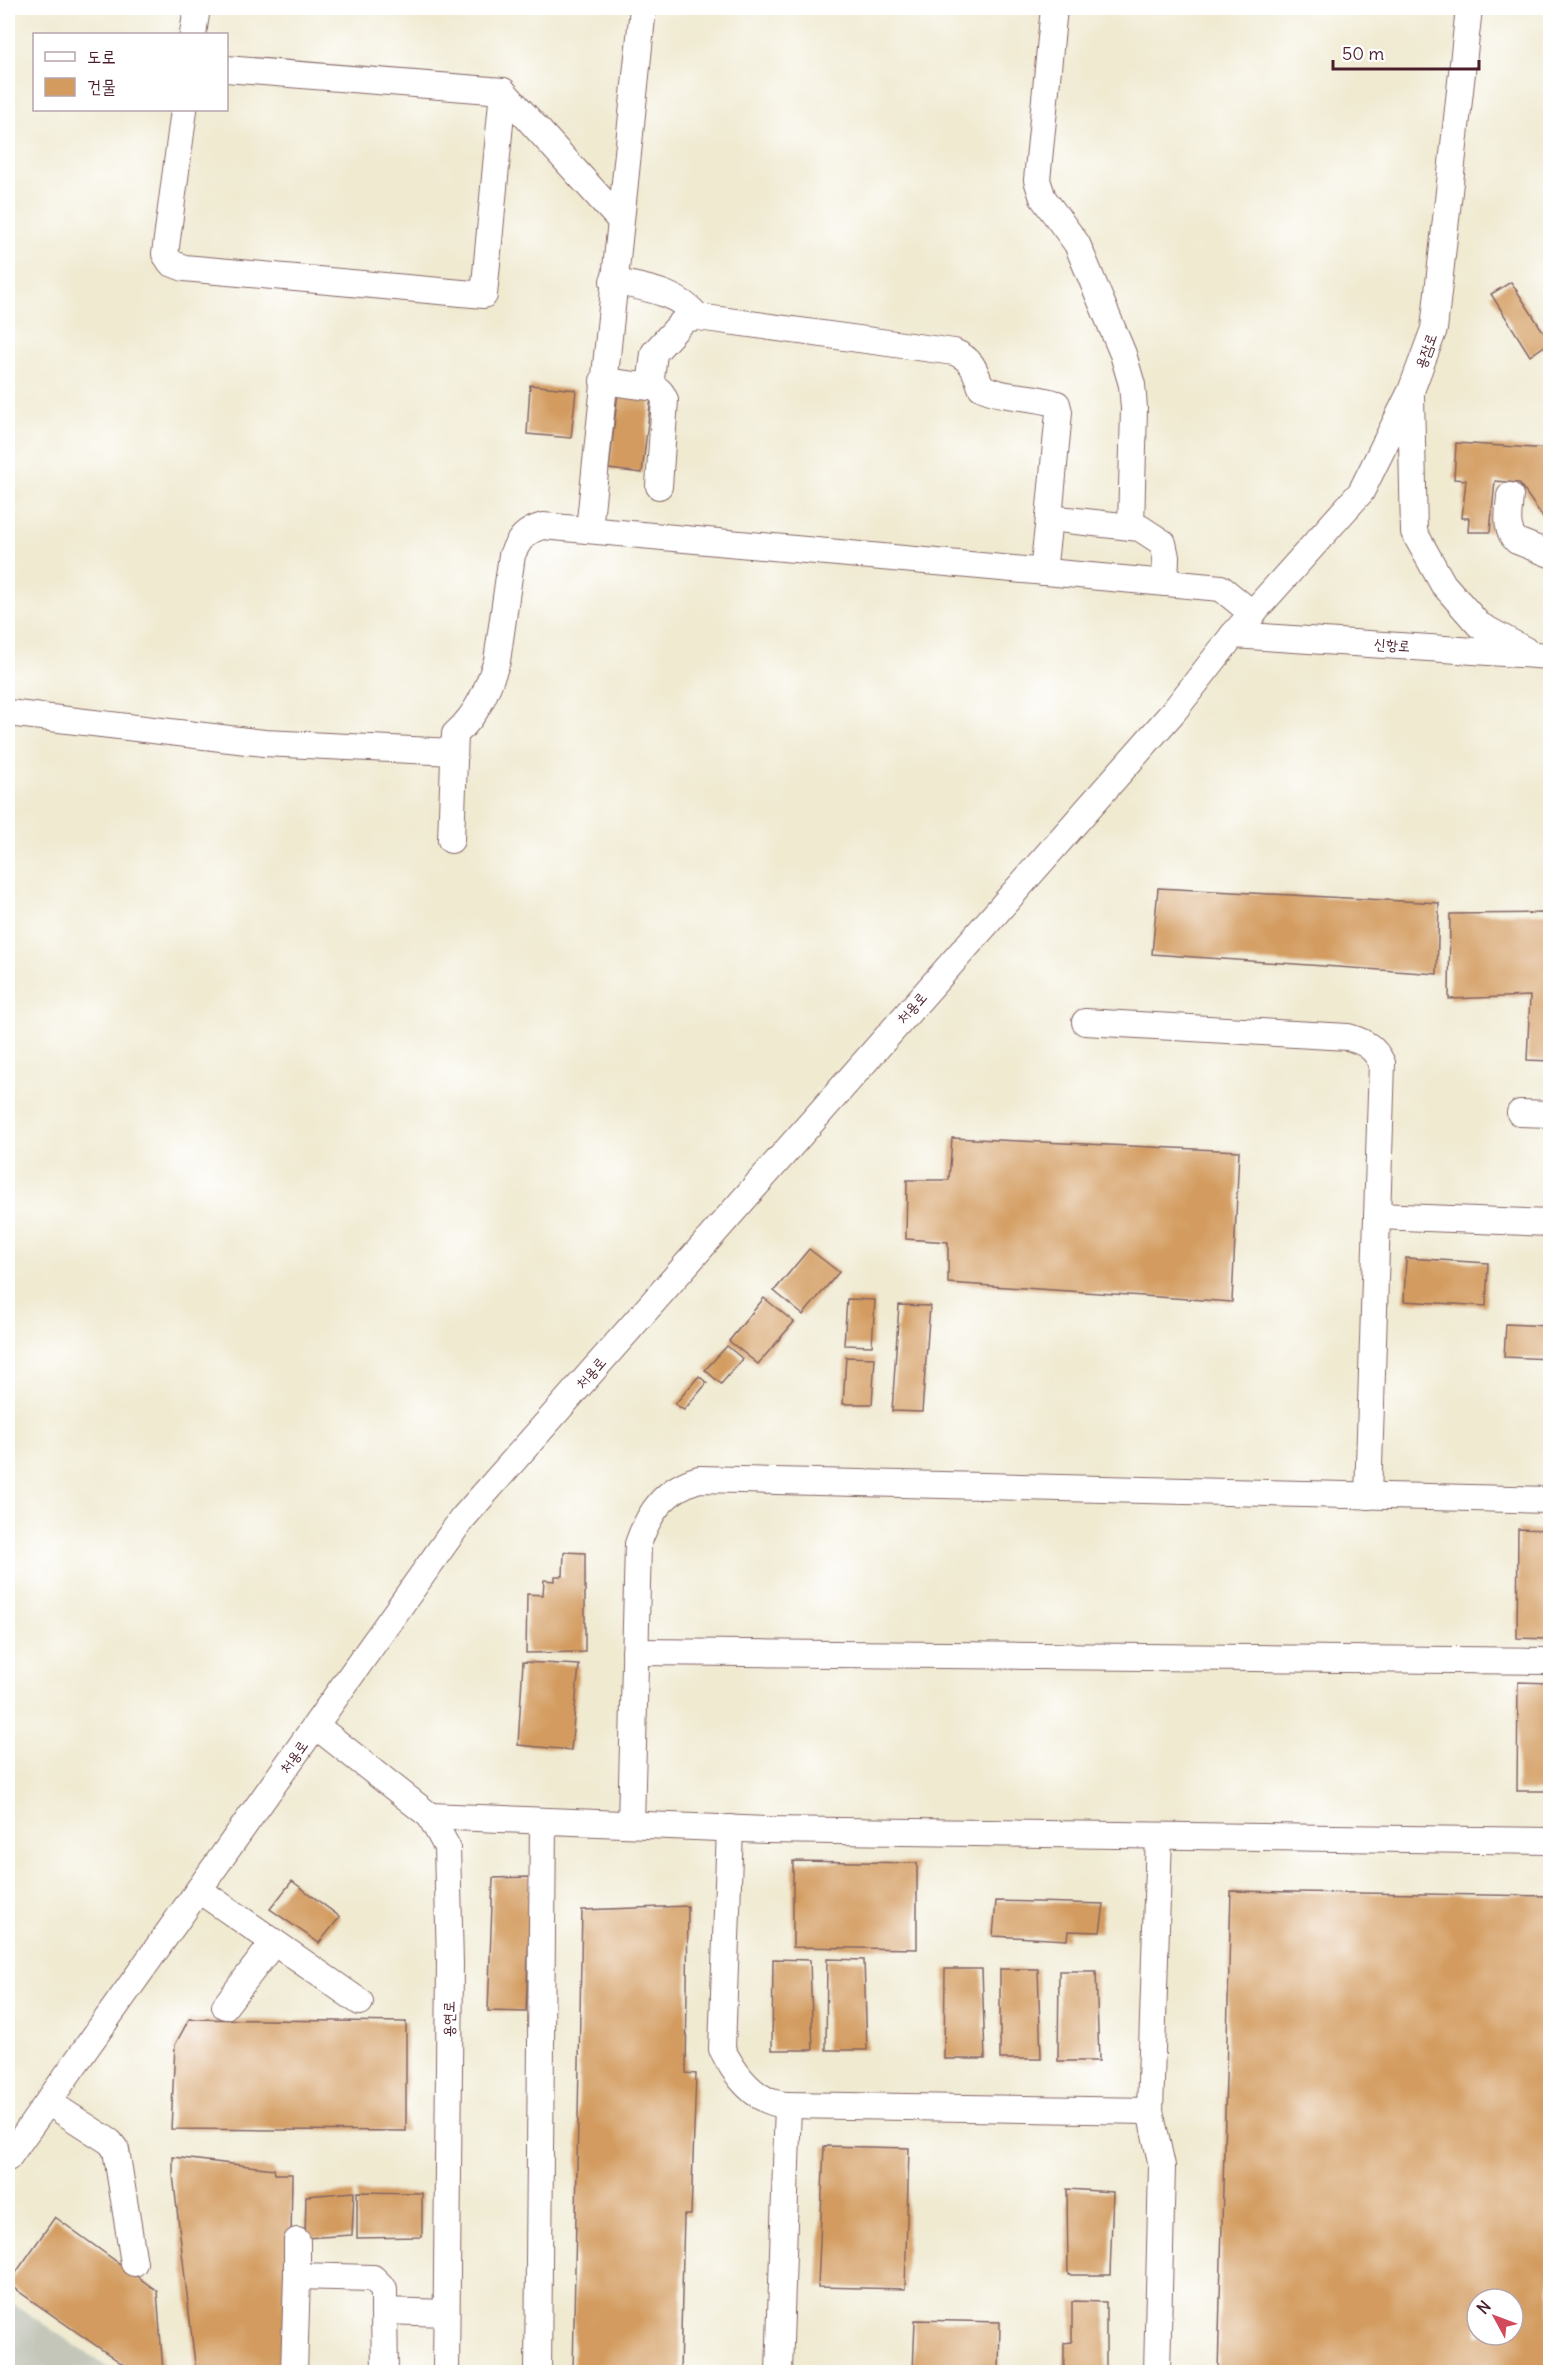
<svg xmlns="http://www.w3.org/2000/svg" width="1558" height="2380" viewBox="0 0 1558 2380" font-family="Delius,'Poor Story',sans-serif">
  <rect width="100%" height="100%" fill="#fff"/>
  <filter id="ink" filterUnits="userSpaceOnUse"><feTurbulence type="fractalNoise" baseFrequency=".0167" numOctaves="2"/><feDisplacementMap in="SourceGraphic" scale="12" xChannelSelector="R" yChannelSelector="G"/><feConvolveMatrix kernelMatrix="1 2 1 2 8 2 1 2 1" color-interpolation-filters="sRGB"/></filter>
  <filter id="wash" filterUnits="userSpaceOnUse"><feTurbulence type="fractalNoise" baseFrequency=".008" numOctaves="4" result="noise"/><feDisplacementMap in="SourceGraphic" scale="24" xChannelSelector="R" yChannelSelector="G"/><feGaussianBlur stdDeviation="1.35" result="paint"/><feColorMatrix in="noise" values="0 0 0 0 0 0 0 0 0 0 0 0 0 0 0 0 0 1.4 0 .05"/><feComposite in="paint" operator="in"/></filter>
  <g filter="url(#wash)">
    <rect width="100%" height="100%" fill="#f0ead1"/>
    <!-- industrial -->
    <polygon fill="#c3c6b9" points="8,2300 114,2372 8,2372"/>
    <g id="blocks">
      <!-- building -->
      <g fill="#d39b5e" fill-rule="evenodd">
        <polygon points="1511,282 1550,342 1530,356 1491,294"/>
        <polygon points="530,385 576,390 571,438 527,434"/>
        <polygon points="618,392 651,397 642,473 609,469"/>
        <polygon points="1456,443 1550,449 1550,527 1519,483 1495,481 1490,532 1468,532 1469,518 1462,518 1466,480 1454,479"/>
        <polygon points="1158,888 1439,903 1437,974 1152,954"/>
        <polygon points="1550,913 1550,1061 1527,1060 1530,996 1449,999 1450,914"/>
        <polygon points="952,1138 1239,1151 1232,1302 948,1283 948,1242 906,1239 907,1180 949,1180"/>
        <polygon points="809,1249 839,1272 803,1315 774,1291"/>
        <polygon points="1406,1258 1488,1263 1486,1306 1404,1301"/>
        <polygon points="764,1298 794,1322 758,1364 729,1341"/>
        <polygon points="847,1299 875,1300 872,1346 844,1345"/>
        <polygon points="899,1305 930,1306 922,1412 892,1411"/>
        <polygon points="1506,1324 1550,1326 1550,1359 1504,1357"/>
        <polygon points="727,1346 743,1359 721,1384 705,1370"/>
        <polygon points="846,1357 875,1358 872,1404 843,1404"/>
        <polygon points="699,1376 707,1383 684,1410 675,1404"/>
        <polygon points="1518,1529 1550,1530 1550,1639 1517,1638"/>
        <polygon points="564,1552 585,1553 585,1652 526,1653 527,1594 543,1595 544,1580 555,1581 555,1576 563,1576"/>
        <polygon points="523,1662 579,1665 571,1750 518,1745"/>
        <polygon points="1518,1682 1550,1683 1550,1791 1517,1791"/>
        <polygon points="793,1861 917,1863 917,1949 793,1947"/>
        <polygon points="531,1877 526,2012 488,2011 493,1878"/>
        <polygon points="292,1881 340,1917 319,1943 270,1909"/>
        <path d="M 1231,1891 L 1550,1896 L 1550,2372 L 1218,2372 ZM 1477,2299 L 1513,2299 L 1513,2335 L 1477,2335 Z"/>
        <polygon points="996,1901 1104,1904 1100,1932 1068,1931 1067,1940 993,1936"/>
        <polygon points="688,1906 686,2073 696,2074 691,2215 684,2215 680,2372 573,2372 582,1910"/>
        <polygon points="773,1959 810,1960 813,2050 772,2050"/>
        <polygon points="827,1959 864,1960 867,2050 826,2050"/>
        <polygon points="945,1969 982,1969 985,2059 944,2059"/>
        <polygon points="1000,1969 1038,1969 1041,2059 1000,2059"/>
        <polygon points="1059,1971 1096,1971 1099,2061 1058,2061"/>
        <polygon points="189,2019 406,2022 406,2131 171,2129 175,2045"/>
        <polygon points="824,2146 909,2148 905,2289 818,2287"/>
        <polygon points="173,2157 274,2169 275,2174 292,2174 289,2372 196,2372 173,2175"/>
        <polygon points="1067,2189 1113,2192 1110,2275 1068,2275"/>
        <polygon points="354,2192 352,2235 305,2238 306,2196"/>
        <polygon points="357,2192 422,2193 422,2237 357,2238"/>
        <polygon points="55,2217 157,2291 163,2372 134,2372 8,2284"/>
        <polygon points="1072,2301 1106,2302 1106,2372 1064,2372 1064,2343 1072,2342"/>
        <polygon points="915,2320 1000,2322 999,2372 913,2372"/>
      </g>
    </g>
  </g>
  <g filter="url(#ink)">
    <use href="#blocks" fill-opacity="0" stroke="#846665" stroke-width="1.5"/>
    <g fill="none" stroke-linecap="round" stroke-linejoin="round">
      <defs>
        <g id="minor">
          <polyline points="1054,8 1037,180 1043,198 1077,244 1123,354 1132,385 1134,408 1131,527"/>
          <polyline points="193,34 197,8"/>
          <polyline points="503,91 620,220"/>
          <polyline points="184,110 165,254 171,263 184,268 484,295 503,91 226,69"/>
          <path d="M 613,281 C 645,288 676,291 698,317 L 954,352 C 972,359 975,370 981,387 C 1005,399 1032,395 1057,404 L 1059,412 L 1049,518"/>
          <polyline points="603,381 650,387 654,353 685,319 698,317"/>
          <path d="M 650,387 C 659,388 662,393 665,400 L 659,486"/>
          <polyline points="1411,396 1414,532 1443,584 1479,625 1525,650"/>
          <path d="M 1510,496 C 1509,511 1504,530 1517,541 L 1550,554"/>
          <polyline points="589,530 643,8"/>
          <polyline points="1043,572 1049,518 1140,528 1163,543 1166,557 1165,583"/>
          <polyline points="1233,635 1550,656"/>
          <polyline points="8,713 264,743 454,752"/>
          <path d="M 451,840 L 455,734 C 478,714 487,690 497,661 L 512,555 C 519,539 525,531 543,526 L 1221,588 L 1253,614"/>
          <path d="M 1085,1022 L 1348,1037 C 1365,1042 1374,1047 1382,1063 L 1368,1496"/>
          <polyline points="1520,1113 1550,1114"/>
          <polyline points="1377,1216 1550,1223"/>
          <polyline points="635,1652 1550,1661"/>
          <polyline points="316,1726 430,1816 447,1847 450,1964 446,2372"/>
          <polyline points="430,1816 767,1830 1550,1841"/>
          <path d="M 631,1824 L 638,1544 C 649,1512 665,1489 699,1479 L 1550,1500"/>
          <path d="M 730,1828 L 722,2049 C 735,2075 755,2104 788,2105 L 1150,2111 L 1159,1836"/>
          <polyline points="199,1890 360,2002"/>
          <polyline points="225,2006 274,1942"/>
          <polyline points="48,2102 110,2142 116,2150 134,2263"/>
          <polyline points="1150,2111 1162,2166 1157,2372"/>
          <polyline points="8,2158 462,1519 1174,711 1233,635 1361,492 1411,391 1434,329 1469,8"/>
          <polyline points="297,2241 297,2276 373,2278 384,2289 384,2311 446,2313"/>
          <polyline points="384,2311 385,2372"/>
          <polyline points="294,2372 297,2276"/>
          <polyline points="538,2372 543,1821"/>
          <polyline points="779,2372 788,2105"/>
        </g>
      </defs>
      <!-- minor casing -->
      <use href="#minor" stroke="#846665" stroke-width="28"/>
      <!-- minor -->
      <use href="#minor" stroke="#fff" stroke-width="26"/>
    </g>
  </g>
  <g text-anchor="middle" stroke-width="4.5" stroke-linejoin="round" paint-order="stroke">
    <!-- street labels -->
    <g font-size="15" fill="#4a1f2b" stroke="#fff">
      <text transform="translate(1426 351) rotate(-70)" y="5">용잠로</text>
      <text transform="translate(1392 645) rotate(4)" y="5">신항로</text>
      <text transform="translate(912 1008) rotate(-49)" y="5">처용로</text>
      <text transform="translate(591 1373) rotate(-49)" y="5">처용로</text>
      <text transform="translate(294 1757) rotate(-55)" y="5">처용로</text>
      <text transform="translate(449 2019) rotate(-89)" y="5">용연로</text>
    </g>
  </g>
  <!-- margin -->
  <rect width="1558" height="2380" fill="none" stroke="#fff" stroke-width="30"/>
  <!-- legend -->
  <rect x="33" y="33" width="195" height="78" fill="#ffffff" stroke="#b7a5aa" stroke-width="1.5"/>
  <rect x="45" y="52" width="30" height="9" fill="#ffffff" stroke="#b7a5aa" stroke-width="1.5"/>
  <text x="87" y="63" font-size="18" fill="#4a1f2b">도로</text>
  <rect x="45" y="78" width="30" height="18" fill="#d39b5e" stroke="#b7a5aa" stroke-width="1.5"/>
  <text x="87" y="93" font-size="18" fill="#4a1f2b">건물</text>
  <!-- north arrow -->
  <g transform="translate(1495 2317) rotate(311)"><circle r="28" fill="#ffffff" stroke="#b7a5aa" stroke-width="1.5"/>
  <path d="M0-4.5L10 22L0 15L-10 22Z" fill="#d1495b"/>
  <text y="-9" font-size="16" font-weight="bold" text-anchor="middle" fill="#4a1f2b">N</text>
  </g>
  <!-- scale -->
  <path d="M1333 60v9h146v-9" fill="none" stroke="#4a1f2b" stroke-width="3"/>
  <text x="1342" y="60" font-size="18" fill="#4a1f2b" stroke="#ffffff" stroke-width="4.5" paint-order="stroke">50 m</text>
</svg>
